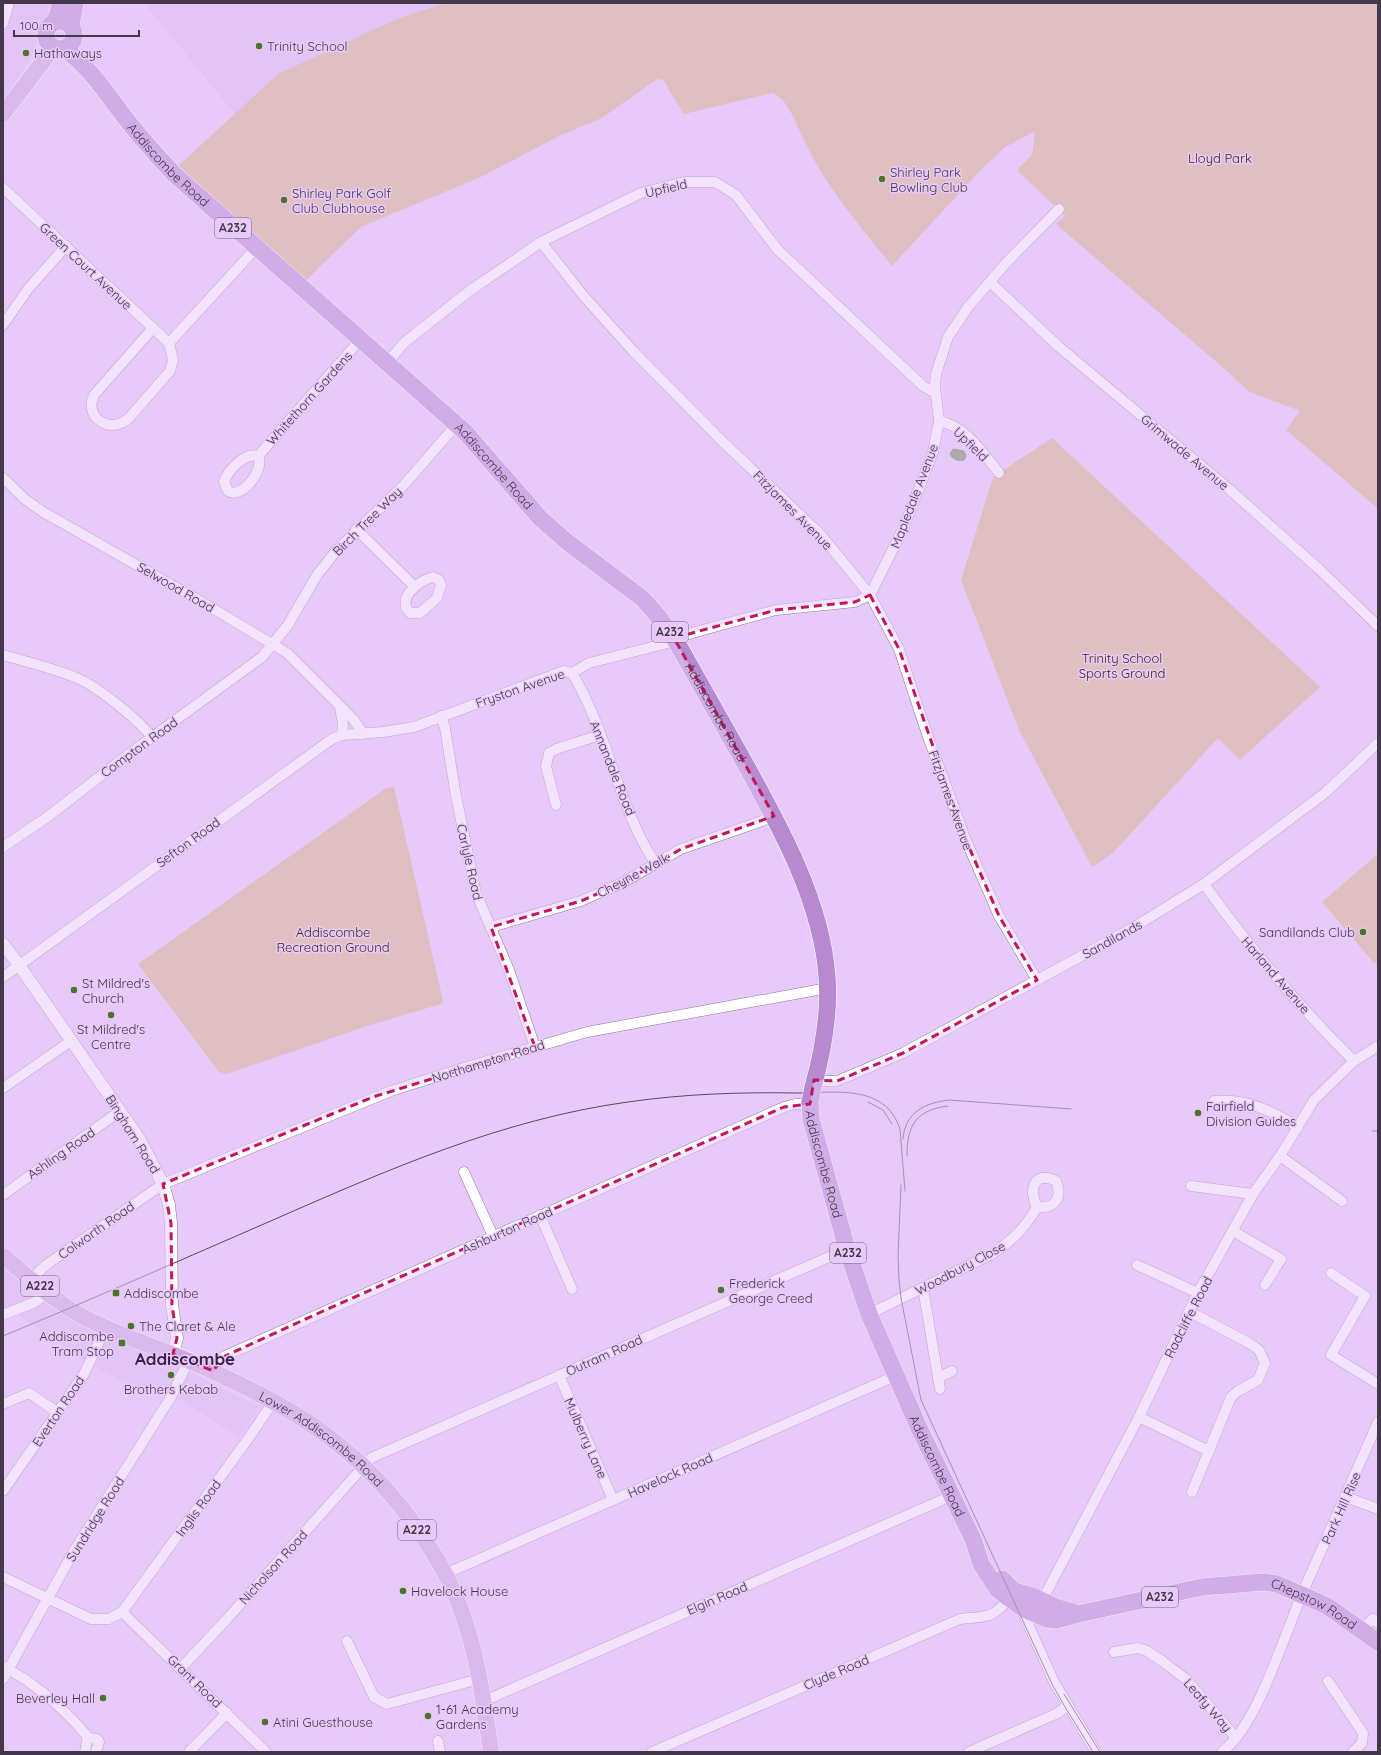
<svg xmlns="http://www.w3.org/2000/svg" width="1381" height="1755" viewBox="0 0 1381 1755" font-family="Quicksand,sans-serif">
  <rect width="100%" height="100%" fill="#e7caf9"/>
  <!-- built -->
  <g fill="#ddbcf1">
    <polygon points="6,3 53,3 30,59 3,101 3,13"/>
    <polygon points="144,3 446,3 399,18 278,74 235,114"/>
    <polygon points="3,1267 68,1317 183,1369 259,1407 240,1437 152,1383 145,1394 83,1360 9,1308 3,1311"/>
  </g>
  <!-- green -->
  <g fill="#d7b182">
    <path d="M 446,3 L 1378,3 L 1378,509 L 1286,430 L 1300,411 L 1248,391 L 1227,371 L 1056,224 L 1065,216 L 1017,170 L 1032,155 L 1035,131 L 1004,148 L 977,174 L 892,266 C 860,226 826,187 804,140 C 796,125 789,99 772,93 L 684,114 L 663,80 L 657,79 L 602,118 L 559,136 L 483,176 L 361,227 L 304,282 L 178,166 L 278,74 L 399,18 Z"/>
    <polygon points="1052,438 1320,687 1240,760 1218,738 1113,853 1092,867 1019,730 961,580 993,477"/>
    <polygon points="394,787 443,1001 441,1004 370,1025 227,1074 219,1072 138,964 386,788"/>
    <polygon points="1378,854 1378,961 1374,963 1322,902"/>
  </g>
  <!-- water -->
  <path fill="#66874c" stroke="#5c6f4b" d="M 953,449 L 964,451 L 966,456 L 964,460 C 957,461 953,460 950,454 Z"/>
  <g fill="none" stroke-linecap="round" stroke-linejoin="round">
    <defs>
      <g id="minor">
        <polyline points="3,23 9,3"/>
        <polyline points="3,188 169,343"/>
        <polyline points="541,242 582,294 633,351 723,442 820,534 870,595 899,649 927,734 965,838 999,916 1037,980"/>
        <polyline points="990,282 1058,346 1229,489 1319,569 1378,626"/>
        <polyline points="3,325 28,289 66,246"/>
        <path d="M 153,328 L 94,395 C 83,418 111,435 129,418 L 170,371 L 173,360 L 169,343"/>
        <polyline points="169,343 256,248"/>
        <polyline points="387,363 404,343 468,292 541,242 641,193 684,182 715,182 736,195 777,249 923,386 935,393"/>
        <path d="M 939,421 C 966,426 983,453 999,473"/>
        <path d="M 258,456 C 245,452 228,470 224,482 L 228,491 C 242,500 265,469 258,456 L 360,340"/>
        <polyline points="3,478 26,500 43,512 207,605 287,653 354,720 363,734"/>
        <polyline points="356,529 414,586"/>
        <path d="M 433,577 L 439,580 L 441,585 L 437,598 L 420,613 L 410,613 C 395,598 420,580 433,577 Z"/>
        <polyline points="674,638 776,610 855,602 870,595 904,527 933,452 939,421 935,387 936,374 948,337 968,307 1007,262 1059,209"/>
        <path d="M 3,655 C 27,662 53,668 77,678 C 100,688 136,718 152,737"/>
        <path d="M 572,673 C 608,732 617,805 655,863"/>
        <polyline points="572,673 589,663 676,641"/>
        <polyline points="340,708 343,724 342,735"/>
        <polyline points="441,716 445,728 456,796 476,893 509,970 535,1047"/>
        <polyline points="556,805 546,766 549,753 556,749 600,735"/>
        <polyline points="3,847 46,818 129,754 262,657 288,625 317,575 336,551 404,485 456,425"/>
        <path d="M 1204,884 C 1249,947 1299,1007 1354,1061"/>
        <polyline points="491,927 581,901 624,882 681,849 762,821 773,815"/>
        <polyline points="3,977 332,739 342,735 383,732 414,727 564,671 572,673"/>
        <polyline points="815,1081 837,1081 903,1053 1131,929 1204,884 1325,793 1378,743"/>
        <polyline points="3,1088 71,1041"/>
        <path d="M 1214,1101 C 1247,1098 1271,1111 1298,1127"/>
        <polyline points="1280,1156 1342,1201"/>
        <polyline points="464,1172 493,1236"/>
        <polyline points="1191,1186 1253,1194"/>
        <polyline points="3,1195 120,1111"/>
        <polyline points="540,1215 572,1289"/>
        <polyline points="1233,1231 1281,1259 1265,1285"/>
        <polyline points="1137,1265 1198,1293"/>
        <polyline points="1331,1273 1365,1296 1331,1355 1378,1384"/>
        <polyline points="31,1279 46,1265 163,1184 391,1091 460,1069 587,1032 828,988"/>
        <polyline points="923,1288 940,1389"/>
        <polyline points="1190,1312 1249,1343 1259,1350 1265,1363 1258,1380 1238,1391 1231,1397 1192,1492"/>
        <path d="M 869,1314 L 992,1254 C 1012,1241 1025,1228 1037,1207 C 1028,1190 1034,1170 1056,1181 C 1063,1198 1055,1209 1037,1207"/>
        <polyline points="3,1315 35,1302 48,1292"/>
        <polyline points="213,1371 216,1364 225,1356 784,1107 795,1104 810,1104"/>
        <polyline points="559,1375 613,1500"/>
        <polyline points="938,1378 952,1371"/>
        <polyline points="3,1404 29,1393 57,1412"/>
        <polyline points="1139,1417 1209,1451"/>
        <polyline points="3,1491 84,1374 106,1327"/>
        <polyline points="1346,1497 1378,1509"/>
        <polyline points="445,1574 895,1376"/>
        <polyline points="3,1577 91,1619 109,1619 122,1612 248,1439 273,1402"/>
        <polyline points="1302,1594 1378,1422"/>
        <polyline points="1038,1603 1046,1593 1139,1417 1198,1293 1253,1194 1280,1156 1314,1100 1354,1061 1378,1046"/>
        <polyline points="1020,1606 1054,1682 1096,1752"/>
        <polyline points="122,1612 266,1752"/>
        <polyline points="1362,1629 1373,1619 1378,1623"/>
        <polyline points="347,1641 374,1697 387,1704 479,1679"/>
        <polyline points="1114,1652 1138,1648 1147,1651 1162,1661 1187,1680 1236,1738"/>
        <path d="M 3,1667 C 37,1683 65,1710 89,1738 L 97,1739 L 99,1742 L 96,1752"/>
        <polyline points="181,1668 227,1619 371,1458 847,1249"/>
        <polyline points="3,1679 74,1551 171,1397 189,1360"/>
        <polyline points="1328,1681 1363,1733 1362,1743 1353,1752"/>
        <polyline points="484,1701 951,1496"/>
        <polyline points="438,1741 440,1752"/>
        <polyline points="85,1752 87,1741 89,1738"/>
        <polyline points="189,1752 227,1713"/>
        <path d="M 652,1752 L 960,1619 C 991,1616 991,1619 1012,1596"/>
        <polyline points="969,1752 1058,1713 1068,1705"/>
        <path d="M 1222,1752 C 1257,1725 1281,1644 1299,1602"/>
      </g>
      <polyline id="tertiary" points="3,944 19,965 140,1140 163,1184 169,1205 171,1223 172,1305 177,1338 173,1354"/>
      <g id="primary">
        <polyline points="3,114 54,47"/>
        <path id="s1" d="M 3,1256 C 25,1274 48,1296 73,1311 C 116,1336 165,1349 210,1370 C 250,1389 294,1410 330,1438 C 391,1484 447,1557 468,1631 C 480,1670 485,1712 491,1752"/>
      </g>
      <g id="trunk">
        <circle cx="60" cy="35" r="14"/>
        <polyline points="55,22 61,3"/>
        <polyline points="71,25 75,3"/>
        <path id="s2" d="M 64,48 C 89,67 105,91 123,115 C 139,136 156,155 174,174 L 465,432 L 540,518 L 566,541 L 643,599 L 657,615 L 676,641 C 698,680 720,719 742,758 C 778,823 822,901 827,977 C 830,1015 823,1051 813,1087"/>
        <path id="s3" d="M 810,1102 L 811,1119 L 847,1249 L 869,1314 L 919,1428 L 973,1539 L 981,1564 L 998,1590 L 1024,1609 L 1047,1619 L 1056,1620 L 1078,1614 L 1202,1587 L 1264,1582 L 1277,1584 L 1327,1606 L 1378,1642"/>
        <polyline points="1002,1579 1014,1591 1032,1596 1055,1607 1078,1614"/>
      </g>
    </defs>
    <!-- minor casing -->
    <use href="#minor" stroke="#9076a1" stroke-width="11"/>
    <!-- tertiary casing -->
    <use href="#tertiary" stroke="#9076a1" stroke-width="13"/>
    <!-- primary casing -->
    <use href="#primary" stroke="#fff" stroke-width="17"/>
    <!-- trunk casing -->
    <use href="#trunk" stroke="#fff" stroke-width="18"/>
    <!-- minor -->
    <use href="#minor" stroke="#fff" stroke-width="10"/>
    <!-- tertiary -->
    <use href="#tertiary" stroke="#fff" stroke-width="12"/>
    <!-- primary -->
    <use href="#primary" stroke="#c9a7dc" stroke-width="16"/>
    <!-- trunk -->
    <use href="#trunk" stroke="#b78ad0" stroke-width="17"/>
    <!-- tram -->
    <g stroke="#56495e" stroke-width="1">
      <polyline points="868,1102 883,1110 892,1124"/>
      <polyline points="1372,1131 1378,1131"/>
      <path d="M 903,1139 C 905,1112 925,1103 949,1100 L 1071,1109"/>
      <path d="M 907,1156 C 907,1125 916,1110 948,1106"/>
      <polyline points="901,1185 898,1256 899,1279 901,1298 921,1400 1052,1684 1065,1707 1093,1752"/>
      <path d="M 3,1336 C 93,1299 183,1259 273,1220 C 387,1170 503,1119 628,1102 C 683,1094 740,1092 796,1093 C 834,1093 885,1083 900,1129 L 905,1191"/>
      <polyline points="1064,1694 1100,1752"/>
    </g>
    <defs>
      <polyline id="trunk-bridge" points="810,1102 813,1087"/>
    </defs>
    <!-- trunk-bridge casing -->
    <use href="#trunk-bridge" stroke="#fff" stroke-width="18" stroke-linecap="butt"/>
    <!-- trunk-bridge -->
    <use href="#trunk-bridge" stroke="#b78ad0" stroke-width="17"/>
  </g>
  <!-- marked area -->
  <path d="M0 0H1381V1755H0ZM 870,595 L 899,649 L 965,838 L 999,916 L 1037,980 L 903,1053 L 837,1081 L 814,1080 L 810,1104 L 784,1107 L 321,1312 L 225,1356 L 213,1371 L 173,1354 L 177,1338 L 172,1305 L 171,1223 L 163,1184 L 373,1097 L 535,1047 L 491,927 L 581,901 L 624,882 L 681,849 L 774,816 L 674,638 L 776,610 L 855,602 Z" fill="#e7caf9" fill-opacity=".55" fill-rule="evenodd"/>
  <path fill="none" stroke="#c2185b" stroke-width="3" stroke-dasharray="8 5" stroke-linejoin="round" d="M 870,595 L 899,649 L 965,838 L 999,916 L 1037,980 L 903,1053 L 837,1081 L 814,1080 L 810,1104 L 784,1107 L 321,1312 L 225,1356 L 213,1371 L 173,1354 L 177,1338 L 172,1305 L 171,1223 L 163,1184 L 373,1097 L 535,1047 L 491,927 L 581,901 L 624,882 L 681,849 L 774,816 L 674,638 L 776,610 L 855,602 Z"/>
  <!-- markers -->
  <g fill="#4d722b" stroke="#e7caf9" stroke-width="1.5">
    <circle cx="259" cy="46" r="4"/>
    <circle cx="26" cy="53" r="4"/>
    <circle cx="882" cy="179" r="4"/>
    <circle cx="284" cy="200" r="4"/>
    <circle cx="1363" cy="932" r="4"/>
    <circle cx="74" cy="990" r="4"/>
    <circle cx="111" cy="1015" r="4"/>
    <circle cx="1198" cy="1113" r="4"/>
    <circle cx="721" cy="1290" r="4"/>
    <rect x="112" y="1289" width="8" height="8" rx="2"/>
    <circle cx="131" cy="1326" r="4"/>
    <rect x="118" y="1339" width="8" height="8" rx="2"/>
    <circle cx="171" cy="1375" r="4"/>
    <circle cx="403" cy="1591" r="4"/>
    <circle cx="103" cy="1698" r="4"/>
    <circle cx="428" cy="1716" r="4"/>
    <circle cx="265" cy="1722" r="4"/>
  </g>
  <g text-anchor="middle" stroke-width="3" stroke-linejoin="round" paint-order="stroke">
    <!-- shield labels -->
    <g fill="#e7caf9" stroke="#74647e" stroke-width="1">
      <rect x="215" y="218" width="36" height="20" rx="3"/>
      <rect x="652" y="622" width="36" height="20" rx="3"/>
      <rect x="830" y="1243" width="36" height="20" rx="3"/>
      <rect x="21" y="1276" width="38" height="20" rx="3"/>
      <rect x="398" y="1520" width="38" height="20" rx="3"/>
      <rect x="1142" y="1587" width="36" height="20" rx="3"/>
    </g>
    <g font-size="12" font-weight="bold" fill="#43384a">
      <text x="233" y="232">A232</text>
      <text x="670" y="636">A232</text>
      <text x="848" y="1257">A232</text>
      <text x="40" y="1290">A222</text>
      <text x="417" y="1534">A222</text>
      <text x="1160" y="1601">A232</text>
    </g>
    <!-- poi labels -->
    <g font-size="13" fill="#43384a" stroke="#e7caf9" text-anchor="start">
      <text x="267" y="51">Trinity School</text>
      <text x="34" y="58">Hathaways</text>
      <text x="890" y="177">Shirley Park<tspan x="890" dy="15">Bowling Club</tspan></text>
      <text x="292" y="198">Shirley Park Golf<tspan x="292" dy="15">Club Clubhouse</tspan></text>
      <text x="1355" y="937" text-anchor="end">Sandilands Club</text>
      <text x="82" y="988">St Mildred's<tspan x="82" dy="15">Church</tspan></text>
      <text x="111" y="1034" text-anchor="middle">St Mildred's<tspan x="111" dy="15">Centre</tspan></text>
      <text x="1206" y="1111">Fairfield<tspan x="1206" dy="15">Division Guides</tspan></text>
      <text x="729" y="1288">Frederick<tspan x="729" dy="15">George Creed</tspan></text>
      <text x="124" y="1298">Addiscombe</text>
      <text x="139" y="1331">The Claret &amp; Ale</text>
      <text x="114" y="1341" text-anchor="end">Addiscombe<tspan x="114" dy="15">Tram Stop</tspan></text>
      <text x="171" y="1394" text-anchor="middle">Brothers Kebab</text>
      <text x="411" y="1596">Havelock House</text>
      <text x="95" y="1703" text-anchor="end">Beverley Hall</text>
      <text x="436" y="1714">1-61 Academy<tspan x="436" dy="15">Gardens</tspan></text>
      <text x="273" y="1727">Atini Guesthouse</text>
    </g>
    <!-- park labels -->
    <g font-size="13" fill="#412d13" stroke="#e7caf9">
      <text x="1220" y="163">Lloyd Park</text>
      <text x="1122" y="663">Trinity School<tspan x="1122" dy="15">Sports Ground</tspan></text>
      <text x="333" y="937">Addiscombe<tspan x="333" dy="15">Recreation Ground</tspan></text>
    </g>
    <!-- street labels -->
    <g font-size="13" fill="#43384a" stroke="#e7caf9">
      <text dy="5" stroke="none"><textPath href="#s2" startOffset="157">Addiscombe Road</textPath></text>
      <text transform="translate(666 188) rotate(-13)" y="5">Upfield</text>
      <text transform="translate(86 266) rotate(43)" y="5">Green Court Avenue</text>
      <text transform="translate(309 398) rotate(-48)" y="5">Whitethorn Gardens</text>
      <text transform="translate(971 444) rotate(44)" y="5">Upfield</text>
      <text transform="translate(1185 452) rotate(40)" y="5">Grimwade Avenue</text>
      <text dy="5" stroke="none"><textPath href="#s2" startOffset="601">Addiscombe Road</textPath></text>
      <text transform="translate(914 496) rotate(-69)" y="5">Mapledale Avenue</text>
      <text transform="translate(793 510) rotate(45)" y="5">Fitzjames Avenue</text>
      <text transform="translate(367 521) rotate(-45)" y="5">Birch Tree Way</text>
      <text transform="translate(176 587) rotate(30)" y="5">Selwood Road</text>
      <text transform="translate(520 688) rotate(-19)" y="5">Fryston Avenue</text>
      <text dy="5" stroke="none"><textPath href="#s2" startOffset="937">Addiscombe Road</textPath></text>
      <text transform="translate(139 747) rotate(-36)" y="5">Compton Road</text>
      <text transform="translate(613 768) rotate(68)" y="5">Annandale Road</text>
      <text transform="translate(951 800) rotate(70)" y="5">Fitzjames Avenue</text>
      <text transform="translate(188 842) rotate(-36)" y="5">Sefton Road</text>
      <text transform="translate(470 862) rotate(77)" y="5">Carlyle Road</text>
      <text transform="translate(633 875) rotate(-28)" y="5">Cheyne Walk</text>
      <text transform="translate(1112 939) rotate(-29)" y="5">Sandilands</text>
      <text transform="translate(1276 975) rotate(49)" y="5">Harland Avenue</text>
      <text transform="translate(488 1061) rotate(-17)" y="5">Northampton Road</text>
      <text transform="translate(133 1134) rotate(58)" y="5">Bingham Road</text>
      <text transform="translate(61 1153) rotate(-35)" y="5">Ashling Road</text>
      <text dy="5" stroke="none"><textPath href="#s3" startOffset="64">Addiscombe Road</textPath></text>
      <text transform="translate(96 1230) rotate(-35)" y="5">Colworth Road</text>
      <text transform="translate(507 1230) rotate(-24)" y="5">Ashburton Road</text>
      <text transform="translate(960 1268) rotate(-28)" y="5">Woodbury Close</text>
      <text transform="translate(1188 1317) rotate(-63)" y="5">Radcliffe Road</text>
      <text transform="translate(604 1355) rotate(-24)" y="5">Outram Road</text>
      <text transform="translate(58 1411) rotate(-56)" y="5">Everton Road</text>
      <text transform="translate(586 1438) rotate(66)" y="5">Mulberry Lane</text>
      <text dy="5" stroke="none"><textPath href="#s1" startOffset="370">Lower Addiscombe Road</textPath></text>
      <text dy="5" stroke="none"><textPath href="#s3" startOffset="387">Addiscombe Road</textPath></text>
      <text transform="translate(670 1475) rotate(-24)" y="5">Havelock Road</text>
      <text transform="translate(198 1508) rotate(-54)" y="5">Inglis Road</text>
      <text transform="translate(1341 1508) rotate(-66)" y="5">Park Hill Rise</text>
      <text transform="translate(95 1519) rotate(-58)" y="5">Sundridge Road</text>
      <text transform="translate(273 1567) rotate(-48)" y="5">Nicholson Road</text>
      <text transform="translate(717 1598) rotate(-23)" y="5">Elgin Road</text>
      <text dy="5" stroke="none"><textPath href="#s3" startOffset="859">Chepstow Road</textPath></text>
      <text transform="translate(836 1672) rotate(-23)" y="5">Clyde Road</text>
      <text transform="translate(195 1681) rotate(44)" y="5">Grant Road</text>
      <text transform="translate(1208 1705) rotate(49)" y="5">Leafy Way</text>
    </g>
    <!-- district labels -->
    <g font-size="17" font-weight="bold" fill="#392146" stroke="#e7caf9">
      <text x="185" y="1365">Addiscombe</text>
    </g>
  </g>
  <!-- border -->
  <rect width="1381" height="1755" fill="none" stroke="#43384a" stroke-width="8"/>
  <!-- scale -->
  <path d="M14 30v6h125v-6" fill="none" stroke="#43384a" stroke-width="2"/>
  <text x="20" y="30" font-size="12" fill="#43384a" stroke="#e7caf9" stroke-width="3" paint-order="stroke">100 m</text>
</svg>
